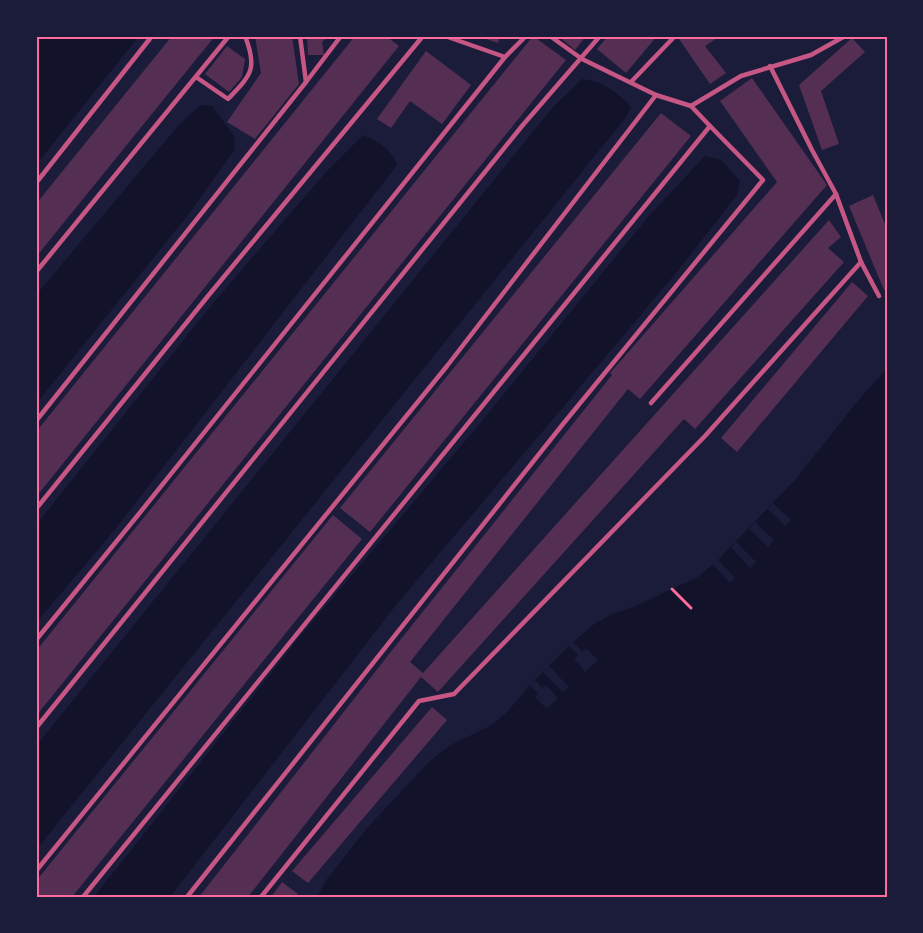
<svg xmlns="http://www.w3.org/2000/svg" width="923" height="933" viewBox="0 0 923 933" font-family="'Open Sans',sans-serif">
  <rect width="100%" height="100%" fill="#1b1b3a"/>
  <!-- water -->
  <g fill="#12122b">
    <polygon points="36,36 139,36 36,165"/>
    <path d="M 582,79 C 602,81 617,92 631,107 L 626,117 L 36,850 L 36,746 L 553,107 Z"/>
    <polygon points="205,105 212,106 234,136 235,149 191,211 36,404 36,295 178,126 199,106"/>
    <path d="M 363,135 C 378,142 391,148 397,165 L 116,528 L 36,623 L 36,525 L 210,307 L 326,172 Z"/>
    <polygon points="705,156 721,160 740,181 737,195 676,273 396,605 170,897 94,897 298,639 482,421 648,217"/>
    <polygon points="887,369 887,897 317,897 327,879 368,827 429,762 449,746 492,725 508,711 530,685 569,646 593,625 612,614 631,608 698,577 718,560 795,480 861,397"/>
  </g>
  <!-- pier -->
  <g fill="#1b1b3a">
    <polygon points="773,503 791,520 785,526 768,509"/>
    <polygon points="755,522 774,540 768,547 749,529"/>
    <polygon points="736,542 756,562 750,568 731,547"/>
    <polygon points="718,560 735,578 730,583 713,565"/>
    <polygon points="573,642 582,651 586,648 598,660 585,672 574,659 578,655 569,646"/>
    <polygon points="549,666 569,687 563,692 543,672"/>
    <polygon points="535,680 542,688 546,685 558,698 547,709 535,697 538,693 530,685"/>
  </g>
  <!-- building -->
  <g fill="#542f53">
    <polygon points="172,36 215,36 36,257 36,204"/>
    <polygon points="255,36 292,36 299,84 255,139 227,122 261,73"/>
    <polygon points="307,36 329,36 322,42 324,55 308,55"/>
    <polygon points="355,36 386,36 399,46 36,497 36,432"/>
    <polygon points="477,36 500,36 498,43"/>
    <polygon points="533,36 566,60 36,716 36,651"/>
    <polygon points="558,36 586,36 575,50"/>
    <polygon points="608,36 657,36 626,73 597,49"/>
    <polygon points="683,36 720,36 705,46 726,73 710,84 679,39"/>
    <polygon points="852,38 865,52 821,91 839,144 822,150 799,85"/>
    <polygon points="227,46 245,59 242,77 229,92 205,74"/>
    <polygon points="426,51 471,85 442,124 410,101 391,128 377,119"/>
    <polygon points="752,78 827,185 640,399 628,389 410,662 423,673 829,220 841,237 828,248 844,262 695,429 684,419 438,692 421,677 248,897 199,897 393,649 612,375 610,373 777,182 720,101"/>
    <polygon points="661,113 691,136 370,532 340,508"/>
    <polygon points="873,195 887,229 887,289 884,290 849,206"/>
    <polygon points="852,282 868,296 737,452 721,438"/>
    <polygon points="333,515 362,539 72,897 36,897 36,881"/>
    <polygon points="432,707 447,720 308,883 292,871"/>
    <polygon points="282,882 298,894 296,897 271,897"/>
  </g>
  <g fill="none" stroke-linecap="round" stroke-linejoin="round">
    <!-- path -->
    <polyline stroke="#ff6b9d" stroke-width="3" points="672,589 691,608"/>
    <!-- service -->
    <g stroke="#c65784" stroke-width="4.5">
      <polyline points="300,36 306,82"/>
      <polyline points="550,36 582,59 656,95 691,106 741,76 811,55 845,36"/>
      <polyline points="505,57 526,36"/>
      <polyline points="770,66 812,150 836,194 861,262 879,296"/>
      <path d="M 196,77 L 228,99 C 251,75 258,69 245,36"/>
      <polyline points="631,82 675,36"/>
      <polyline points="691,106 710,126"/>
      <polyline points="36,183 152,36"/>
      <polyline points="36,272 229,36"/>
      <polyline points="651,403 836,194"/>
      <polyline points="36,421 306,82 341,36"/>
      <polyline points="36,509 208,296 423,36"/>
      <polyline points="36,640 138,515 505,57 445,36"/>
      <polyline points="36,728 522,126 600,36"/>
      <polyline points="36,871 447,366 656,95"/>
      <polyline points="83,897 710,126 763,180 563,424 187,897"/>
      <polyline points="261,897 419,701 454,694 705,436 861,262"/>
    </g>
  </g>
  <!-- border -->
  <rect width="923" height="933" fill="none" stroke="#1b1b3a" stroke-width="75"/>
  <rect x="38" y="38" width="848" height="858" fill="none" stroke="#ff6b9d" stroke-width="2"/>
</svg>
